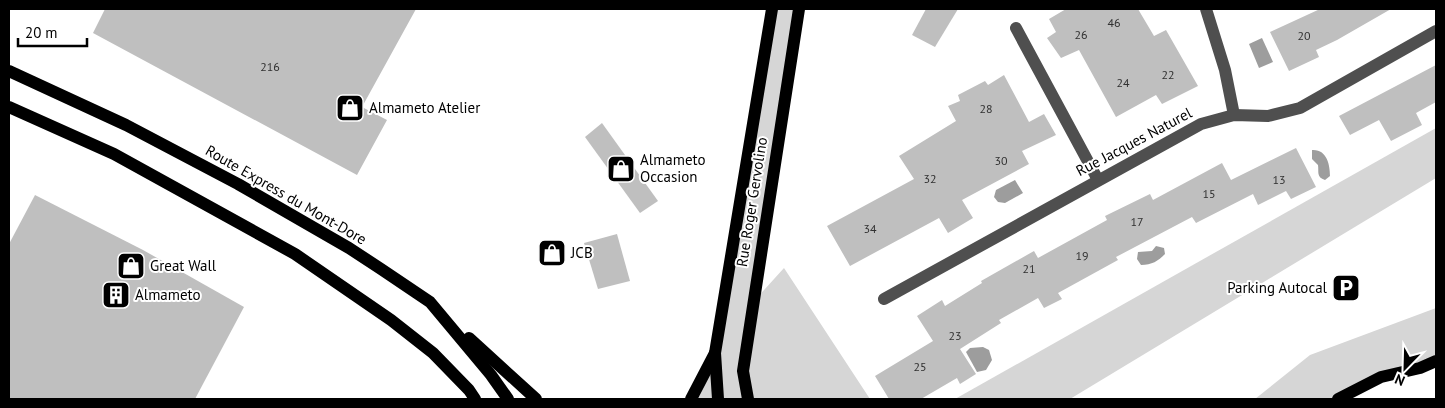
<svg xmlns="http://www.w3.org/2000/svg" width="1445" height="408" viewBox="0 0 1445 408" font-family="'PT Sans',sans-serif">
  <rect width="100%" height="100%" fill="#fff"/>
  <!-- green -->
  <g fill="#d6d6d6">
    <polygon points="772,9 799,9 754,301 784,268 870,399 691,399 715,352"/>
    <polygon points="1436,128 1436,178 1070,399 955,399"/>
    <polygon points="1436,308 1436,361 1338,399 1255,399 1310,355"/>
  </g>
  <!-- water -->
  <g fill="#9d9d9d">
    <polygon points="1262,38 1273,62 1259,68 1249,44"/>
    <path d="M 1312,150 C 1327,149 1330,165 1330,176 L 1325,180 C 1316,177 1319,172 1318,165 L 1312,159 Z"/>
    <polygon points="1015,180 1023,193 1005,203 998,202 994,197 996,190"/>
    <path d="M 1156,246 L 1164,248 L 1165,254 C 1158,261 1152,265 1141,265 L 1137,259 L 1138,252 L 1152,251 Z"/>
    <polygon points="983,347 989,350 992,360 986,370 977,372 966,352 970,348"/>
  </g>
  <!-- building -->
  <g fill="#bfbfbf">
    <polygon points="105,9 416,9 362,107 387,120 357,175 93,33"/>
    <polygon points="926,9 958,9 935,47 912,35"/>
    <polygon points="1066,9 1138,9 1154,36 1166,30 1198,86 1162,104 1156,95 1116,117 1079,50 1061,58 1047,38 1056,32 1049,19"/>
    <polygon points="1320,9 1391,9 1337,40 1316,50 1319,57 1289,71 1270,32"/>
    <polygon points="1436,65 1436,102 1416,113 1422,125 1391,141 1379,120 1350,135 1339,116"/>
    <polygon points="1004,75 1029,122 1044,114 1056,135 1022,151 1029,164 962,200 973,218 948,233 939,218 850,266 827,226 914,179 899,156 956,121 948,106 960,101 958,95 985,81 988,85"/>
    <polygon points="602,123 658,201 640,213 585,137"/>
    <polygon points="1296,148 1316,187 1291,199 1286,191 1258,205 1253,194 1196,223 1192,217 1116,257 1118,260 1058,293 1062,299 1044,308 1038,298 999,320 1001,323 960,349 976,374 960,384 957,378 921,399 889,399 875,376 933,341 917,316 942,300 945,306 982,283 981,281 1034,251 1038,258 1107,220 1105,216 1150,194 1153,200 1222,163 1231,180"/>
    <polygon points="35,195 143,250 244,307 195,399 9,399 9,244"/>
    <polygon points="617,234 630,281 598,289 584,243"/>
  </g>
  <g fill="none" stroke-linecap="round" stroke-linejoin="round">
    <!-- minor -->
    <g stroke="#4f4f4f" stroke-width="12">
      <polyline points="1206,9 1225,70 1234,115"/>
      <polyline points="1016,28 1098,180"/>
      <polyline points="884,299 1201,124 1234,115 1268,116 1300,108 1436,31"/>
    </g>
    <!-- major -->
    <g stroke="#000" stroke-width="12">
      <polyline points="9,71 126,125 238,184 349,248 381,269 430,302 491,375 508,399"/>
      <polyline points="9,107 114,154 295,254 391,320 433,353 469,390 475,399"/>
      <polyline points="469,338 536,399"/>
      <polyline points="691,399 715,353"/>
      <polyline points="718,399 715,353 772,9"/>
      <polyline points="748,399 743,371 799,9"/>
      <polyline points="1338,399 1381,377 1420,368 1436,361"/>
    </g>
  </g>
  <!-- icons -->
  <defs>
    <symbol id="shop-square" viewBox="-11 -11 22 22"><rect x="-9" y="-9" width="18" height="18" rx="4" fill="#000" stroke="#fff"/><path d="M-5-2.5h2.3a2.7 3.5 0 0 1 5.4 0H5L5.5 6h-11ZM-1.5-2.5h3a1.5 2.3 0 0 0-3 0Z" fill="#fff"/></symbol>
    <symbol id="parking-square" viewBox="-11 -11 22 22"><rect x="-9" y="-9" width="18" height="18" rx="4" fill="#000" stroke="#fff"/><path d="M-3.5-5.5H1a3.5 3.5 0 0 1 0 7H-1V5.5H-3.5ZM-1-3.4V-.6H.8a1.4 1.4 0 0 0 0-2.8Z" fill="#fff"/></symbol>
    <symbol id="building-square" viewBox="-11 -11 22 22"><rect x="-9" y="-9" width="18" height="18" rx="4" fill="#000" stroke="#fff"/><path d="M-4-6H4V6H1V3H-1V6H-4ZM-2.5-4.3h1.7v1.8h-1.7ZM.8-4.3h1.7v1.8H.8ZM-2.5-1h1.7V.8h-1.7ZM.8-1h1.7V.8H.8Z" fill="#fff"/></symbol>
  </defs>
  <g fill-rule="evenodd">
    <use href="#shop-square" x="334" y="92" width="32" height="32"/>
    <use href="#shop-square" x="605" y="153" width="32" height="32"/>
    <use href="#shop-square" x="536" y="237" width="32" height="32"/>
    <use href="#shop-square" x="115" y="250" width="32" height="32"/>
    <use href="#parking-square" x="1330" y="272" width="32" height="32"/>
    <use href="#building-square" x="100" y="279" width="32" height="32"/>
  </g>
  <g text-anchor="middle" stroke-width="4" stroke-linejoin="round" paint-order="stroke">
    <!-- number labels -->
    <g font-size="12" fill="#303030">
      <text x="1114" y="27">46</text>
      <text x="1081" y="39">26</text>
      <text x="1304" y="40">20</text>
      <text x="270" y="71">216</text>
      <text x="1168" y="79">22</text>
      <text x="1123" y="87">24</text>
      <text x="986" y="113">28</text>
      <text x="1001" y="165">30</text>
      <text x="930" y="183">32</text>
      <text x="1279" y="184">13</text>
      <text x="1209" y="198">15</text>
      <text x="1137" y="226">17</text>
      <text x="870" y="233">34</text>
      <text x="1082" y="260">19</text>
      <text x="1029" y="273">21</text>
      <text x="955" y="340">23</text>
      <text x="920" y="371">25</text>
    </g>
    <!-- poi labels -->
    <g font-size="15" fill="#000" stroke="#fff" text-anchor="start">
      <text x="369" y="113">Almameto Atelier</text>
      <text x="640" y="165">Almameto<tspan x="640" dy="17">Occasion</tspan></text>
      <text x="571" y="258">JCB</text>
      <text x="150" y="271">Great Wall</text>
      <text x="1327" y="293" text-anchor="end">Parking Autocal</text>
      <text x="135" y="300">Almameto</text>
    </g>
    <!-- street labels -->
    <g font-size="15" fill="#000" stroke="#fff">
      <text transform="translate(1134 142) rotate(-28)" y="5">Rue Jacques Naturel</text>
      <text transform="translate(286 195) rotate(30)" y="5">Route Express du Mont-Dore</text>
      <text transform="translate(752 202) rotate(-81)" y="5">Rue Roger Gervolino</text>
    </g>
  </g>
  <!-- border -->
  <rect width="1445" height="408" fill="none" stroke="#000000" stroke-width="20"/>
  <!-- north arrow -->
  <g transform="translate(1405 368) rotate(203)" stroke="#ffffff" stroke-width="4" paint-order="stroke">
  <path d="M0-4L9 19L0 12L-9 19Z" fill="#000000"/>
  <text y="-8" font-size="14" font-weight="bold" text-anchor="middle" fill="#000000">N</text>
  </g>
  <!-- scale -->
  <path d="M18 38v8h69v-8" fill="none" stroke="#000000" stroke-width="2.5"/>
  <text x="25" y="38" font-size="15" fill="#000000" stroke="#ffffff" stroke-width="4" paint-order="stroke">20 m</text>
</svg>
